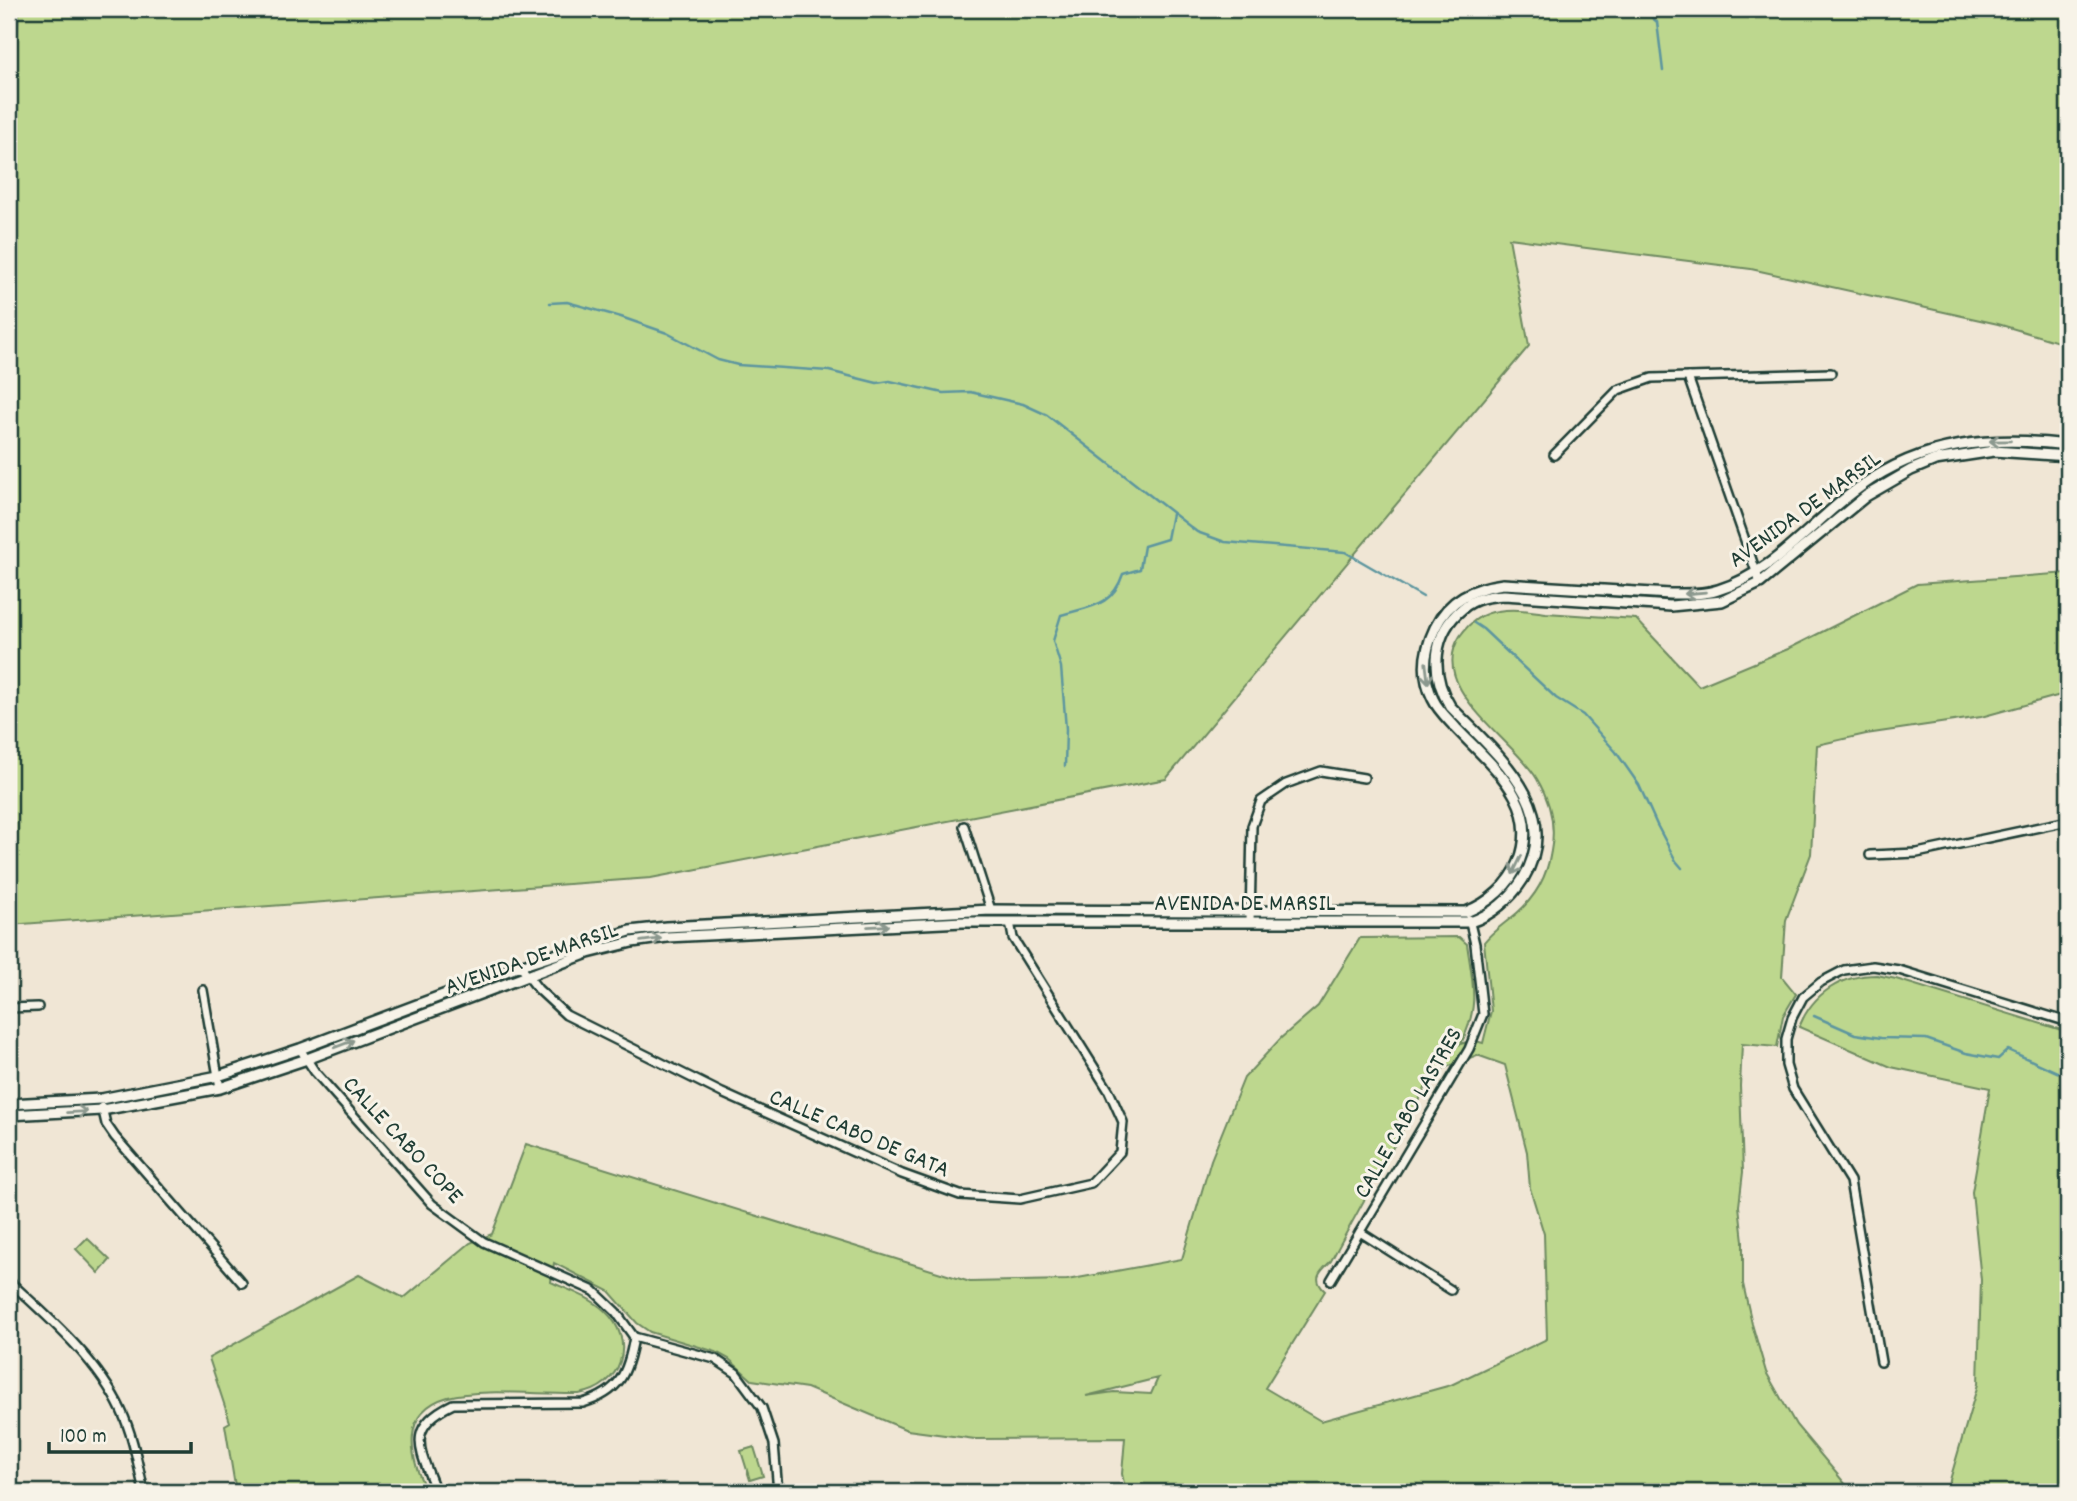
<svg xmlns="http://www.w3.org/2000/svg" width="2077" height="1501" viewBox="0 0 2077 1501" font-family="Dekko,sans-serif">
  <rect width="100%" height="100%" fill="#f0e6d5"/>
  <filter id="ink" filterUnits="userSpaceOnUse"><feTurbulence type="fractalNoise" baseFrequency=".0143" numOctaves="2"/><feDisplacementMap in="SourceGraphic" scale="14" xChannelSelector="R" yChannelSelector="G"/><feConvolveMatrix kernelMatrix="1 2 1 2 8 2 1 2 1" color-interpolation-filters="sRGB"/></filter>
  <g filter="url(#ink)">
    <!-- green -->
    <g fill="#bdd78e" stroke="#6e8a61" stroke-width="2" fill-rule="evenodd">
      <polygon points="19,9 2068,9 2068,345 1998,324 1751,269 1509,238 1529,346 1166,779 651,878 9,925 9,159"/>
      <path d="M 2068,573 L 2068,693 L 1981,717 L 1866,734 L 1817,745 L 1811,854 L 1786,920 L 1782,977 L 1796,994 L 1783,1016 L 1777,1047 L 1742,1044 L 1740,1086 L 1743,1172 L 1739,1206 L 1743,1241 L 1743,1284 L 1752,1324 L 1766,1372 L 1796,1425 L 1852,1492 L 1126,1492 L 1122,1474 L 1125,1438 L 975,1439 L 907,1430 L 807,1388 L 752,1380 L 729,1359 L 716,1352 L 650,1332 L 637,1323 L 609,1291 L 554,1263 L 551,1282 C 569,1290 590,1297 605,1311 C 637,1341 622,1387 579,1394 C 542,1395 481,1388 448,1397 C 399,1411 410,1459 427,1492 L 236,1492 L 225,1425 L 230,1422 L 209,1358 L 359,1275 L 404,1298 L 470,1243 L 492,1234 L 526,1144 L 970,1282 L 1067,1280 L 1182,1259 L 1211,1160 L 1244,1078 L 1281,1038 L 1318,1006 L 1360,938 L 1459,937 L 1467,944 C 1473,985 1480,1005 1461,1044 L 1472,1040 L 1483,1043 L 1491,1011 L 1484,942 C 1492,932 1501,926 1511,918 C 1533,901 1547,878 1551,851 C 1556,826 1550,801 1537,779 C 1514,739 1426,689 1460,636 C 1469,623 1482,613 1498,611 C 1514,608 1531,611 1546,613 C 1576,615 1606,617 1636,619 L 1699,686 L 1788,649 L 1917,584 ZM 1477,1055 L 1505,1065 L 1527,1152 L 1530,1188 L 1544,1234 L 1547,1339 L 1451,1385 L 1321,1421 L 1265,1388 L 1325,1291 C 1311,1278 1321,1271 1331,1261 L 1434,1072 ZM 1158,1378 L 1151,1394 L 1114,1392 L 1086,1396 Z"/>
      <path d="M 1877,975 L 1896,979 L 2068,1032 L 2068,1492 L 1949,1492 L 1950,1480 L 1978,1384 L 1981,1280 L 1972,1192 L 1990,1088 L 1891,1067 L 1799,1027 C 1813,993 1841,975 1877,975 Z"/>
      <polygon points="87,1238 110,1260 99,1273 76,1249"/>
      <polygon points="754,1447 763,1476 750,1480 741,1451"/>
    </g>
    <g fill="none" stroke-linecap="round" stroke-linejoin="round">
      <!-- stream -->
      <g stroke="#5d969f" stroke-width="2.5">
        <polyline points="1642,9 1657,22 1663,71"/>
        <polyline points="550,303 567,302 621,317 667,333 718,360 738,365 829,371 877,383 890,381 943,393 970,392 1023,404 1047,415 1197,532 1225,542 1345,552 1423,597"/>
        <polyline points="1474,623 1483,629 1556,698 1583,715 1616,752 1639,785 1657,825 1676,861 1682,868"/>
        <path d="M 1065,766 L 1066,729 L 1061,667 L 1053,641 L 1061,615 C 1091,606 1112,607 1123,574 L 1140,569 L 1144,546 L 1167,539 L 1172,514"/>
        <polyline points="1814,1016 1855,1034 1881,1038 1926,1039 1966,1053 1998,1059 2008,1050 2068,1077"/>
      </g>
      <defs>
        <g id="minor">
          <polyline points="1688,377 1760,583"/>
          <polyline points="1554,455 1618,390 1652,378 1831,373"/>
          <polyline points="964,826 991,910"/>
          <polyline points="1870,855 1917,853 2068,821"/>
          <polyline points="1250,921 1252,826 1261,801 1286,784 1321,771 1364,778"/>
          <polyline points="520,966 538,989 566,1015 722,1093 902,1174 960,1195 1020,1199 1091,1183 1120,1152 1123,1122 1109,1091 1013,938 1010,922"/>
          <polyline points="203,990 220,1088"/>
          <polyline points="9,1008 38,1007"/>
          <path d="M 300,1049 L 315,1072 L 432,1204 L 484,1242 L 594,1291 L 616,1312 L 634,1337 C 628,1373 620,1392 583,1403 L 453,1404 C 403,1428 421,1451 436,1492"/>
          <polyline points="102,1107 106,1124 115,1137 242,1283"/>
          <polyline points="1360,1232 1451,1290"/>
          <polyline points="1331,1280 1469,1049 1483,1014 1475,944 1469,919"/>
          <path d="M 9,1281 C 49,1318 97,1359 121,1410 C 133,1435 138,1465 144,1492"/>
          <polyline points="634,1337 715,1359 736,1373 762,1408 774,1444 778,1492"/>
          <polyline points="1881,1362 1850,1181 1793,1089 1786,1065 1786,1039 1792,1018 1803,997 1821,982 1844,970 1873,966 1899,970 2068,1022"/>
        </g>
        <g id="tertiary">
          <path d="M 9,1104 L 101,1099 L 218,1076 L 300,1049 L 520,966 L 630,931 L 666,927 L 991,910 L 1466,912 C 1489,903 1510,885 1519,862 C 1542,803 1492,766 1456,728 C 1448,719 1438,710 1433,699 C 1421,675 1424,651 1435,628 C 1449,599 1473,588 1503,584 L 1670,594 C 1686,594 1703,595 1718,590 C 1775,573 1813,520 1860,487 C 1923,441 1993,436 2068,445"/>
          <path d="M 9,1115 L 102,1110 L 220,1088 L 307,1059 L 588,953 L 632,942 L 667,937 L 963,922 L 1470,922 C 1492,915 1511,898 1523,879 C 1566,808 1494,752 1450,706 C 1430,674 1432,633 1463,608 C 1474,598 1489,596 1504,595 L 1671,606 L 1722,601 L 1760,583 L 1866,496 L 1911,470 L 1935,460 L 1994,451 L 2068,456"/>
        </g>
      </defs>
      <!-- minor casing -->
      <use href="#minor" stroke="#1f3d34" stroke-width="12"/>
      <!-- tertiary casing -->
      <use href="#tertiary" stroke="#1f3d34" stroke-width="14"/>
      <!-- minor -->
      <use href="#minor" stroke="#f7f3e8" stroke-width="7"/>
      <!-- tertiary -->
      <use href="#tertiary" stroke="#f7f3e8" stroke-width="9"/>
    </g>
    <!-- one-way arrows -->
    <defs><path id="oneway-shaft" d="M-6 0H5M1.5-3L5.5 0L1.5 3" fill="none" stroke-width="1.6" stroke-linecap="round" stroke-linejoin="round" transform="scale(1.75)"/></defs>
    <g stroke="#8b988e">
      <use href="#oneway-shaft" transform="translate(2000 441) rotate(179)"/>
      <use href="#oneway-shaft" transform="translate(1695 593) rotate(175)"/>
      <use href="#oneway-shaft" transform="translate(1427 673) rotate(83)"/>
      <use href="#oneway-shaft" transform="translate(1517 865) rotate(116)"/>
      <use href="#oneway-shaft" transform="translate(878 926) rotate(-3)"/>
      <use href="#oneway-shaft" transform="translate(651 940) rotate(-8)"/>
      <use href="#oneway-shaft" transform="translate(344 1044) rotate(-21)"/>
      <use href="#oneway-shaft" transform="translate(77 1112) rotate(-3)"/>
    </g>
  </g>
  <g text-anchor="middle" stroke-width="6" stroke-linejoin="round" paint-order="stroke">
    <!-- street labels -->
    <g font-size="24" fill="#1f3d34" stroke="#f7f3e8">
      <text transform="translate(1804 508) rotate(-36)" y="8">AVENIDA DE MARSIL</text>
      <text x="1245" y="910">AVENIDA DE MARSIL</text>
      <text transform="translate(531 957) rotate(-19)" y="8">AVENIDA DE MARSIL</text>
      <text transform="translate(1407 1112) rotate(-60)" y="8">CALLE CABO LASTRES</text>
      <text transform="translate(860 1132) rotate(23)" y="8">CALLE CABO DE GATA</text>
      <text transform="translate(404 1139) rotate(47)" y="8">CALLE CABO COPE</text>
    </g>
  </g>
  <!-- margin -->
  <rect width="2077" height="1501" fill="none" stroke="#f7f3e8" stroke-width="35"/>
  <rect x="18" y="18" width="2042" height="1466" fill="none" stroke="#1f3d34" stroke-width="2.5" filter="url(#ink)"/>
  <!-- scale -->
  <path d="M49 1442v10h142v-10" fill="none" stroke="#1f3d34" stroke-width="3.5"/>
  <text x="60" y="1442" font-size="21" fill="#1f3d34" stroke="#f7f3e8" stroke-width="5" paint-order="stroke">100 m</text>
</svg>
